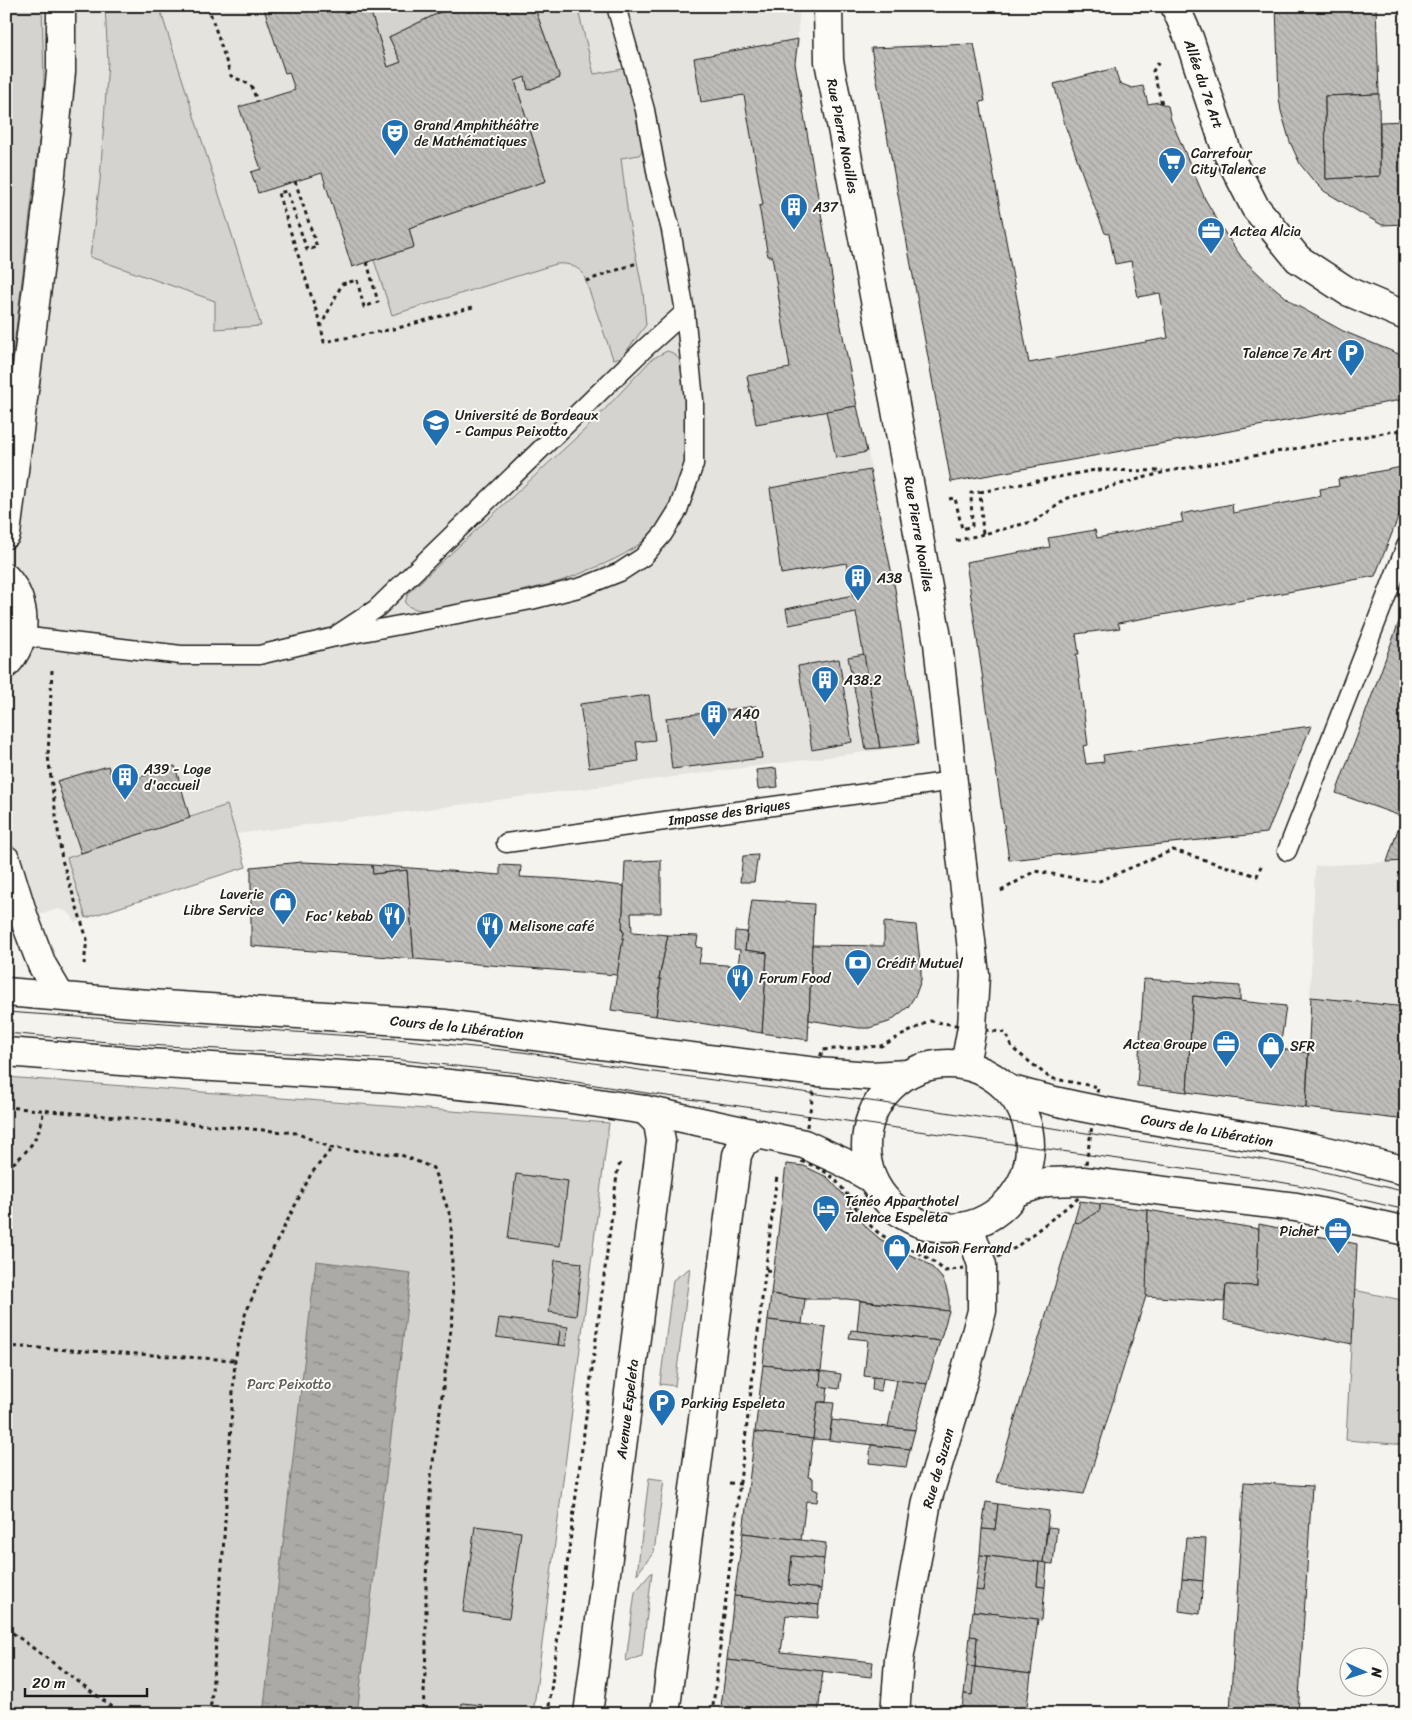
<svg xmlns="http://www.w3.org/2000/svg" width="1412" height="1720" viewBox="0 0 1412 1720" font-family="Sriracha,sans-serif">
  <defs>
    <pattern id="water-ripples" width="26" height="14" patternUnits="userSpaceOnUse" patternTransform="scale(1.25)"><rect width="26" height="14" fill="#abaaa6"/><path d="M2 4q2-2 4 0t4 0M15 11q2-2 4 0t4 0" fill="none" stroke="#8a8a86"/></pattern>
    <pattern id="building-back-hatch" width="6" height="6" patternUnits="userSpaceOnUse" patternTransform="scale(1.25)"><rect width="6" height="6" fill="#bebdba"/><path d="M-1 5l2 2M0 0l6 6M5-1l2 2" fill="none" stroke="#a3a29f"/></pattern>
  </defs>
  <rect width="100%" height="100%" fill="#f4f3ee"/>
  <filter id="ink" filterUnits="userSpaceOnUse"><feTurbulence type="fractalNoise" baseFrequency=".02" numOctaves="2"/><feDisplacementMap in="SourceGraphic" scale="10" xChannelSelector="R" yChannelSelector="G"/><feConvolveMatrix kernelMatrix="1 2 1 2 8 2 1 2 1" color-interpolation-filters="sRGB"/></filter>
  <g filter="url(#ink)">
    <!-- built -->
    <g fill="#e4e3de">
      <polygon points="6,6 800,6 795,63 837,306 896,588 919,745 236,834 246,867 75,922 72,916 66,911 58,909 6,924"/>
      <polygon points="1406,861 1406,1120 1306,1108 1315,866"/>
    </g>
    <!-- green -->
    <g fill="#d4d3cf" stroke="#787876">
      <polygon points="6,6 42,6 44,82 42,117 6,411"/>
      <polygon points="105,6 159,6 261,326 215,329 215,301 90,257 100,181 108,61"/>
      <polygon points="369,6 453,6 389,37 401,62 388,67"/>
      <path d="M 534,6 L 577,6 L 594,74 L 629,68 L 644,148 L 639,155 L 621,158 L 628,216 L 643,292 L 646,325 L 622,357 L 613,359 L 611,353 L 583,273 C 574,265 567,263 556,264 L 392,315 L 374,260 L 414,247 L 409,228 L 546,181 L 515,81 L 525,77 L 528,90 L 560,78 Z"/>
      <path d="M 667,351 C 685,355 684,377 687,392 C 688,402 687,412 687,422 C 687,434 688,446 686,457 C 683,484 668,515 649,535 C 631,555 601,565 577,575 C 553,585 528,589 503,595 C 484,600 418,621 405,603 L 408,593 L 592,423 L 652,359 Z"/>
      <polygon points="227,805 246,867 86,918 67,858"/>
      <polygon points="6,1077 609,1123 533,1714 6,1714"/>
      <polygon points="690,1268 675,1386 660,1384 673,1280"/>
      <polygon points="1354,1290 1406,1301 1406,1445 1346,1440"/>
      <polygon points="649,1478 664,1480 654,1552 637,1574"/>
      <polygon points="652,1572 642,1656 626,1661 635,1592"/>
    </g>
    <!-- water -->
    <polygon fill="url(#water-ripples)" stroke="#72716f" points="316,1261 411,1273 357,1714 263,1714"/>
    <!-- building -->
    <g fill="url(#building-back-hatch)" stroke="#1c1c1c">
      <polygon points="263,6 369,6 388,67 401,62 389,37 453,6 461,6 461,8 463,6 534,6 560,78 528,90 525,77 515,81 546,181 409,228 414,247 352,267 322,173 258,193 251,172 261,169 239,107 295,90 289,72 285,73"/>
      <polygon points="1276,6 1376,6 1379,94 1325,96 1326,179 1380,176 1380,122 1406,121 1406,224 1382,225 1359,212 1324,191 1312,179 1300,164 1290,142 1281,111 1279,98"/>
      <polygon points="798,39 795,63 837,306 857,406 756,424 747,376 790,368 772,256 768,256 759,206 763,205 744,95 701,102 694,58"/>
      <polygon points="974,44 985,101 980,102 1029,363 1168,338 1160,293 1138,297 1131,261 1115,264 1109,234 1105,233 1091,198 1065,125 1054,84 1115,68 1119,83 1132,88 1143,86 1148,104 1158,102 1168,106 1171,120 1205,199 1225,233 1242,258 1264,279 1294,304 1343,331 1406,357 1406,399 951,482 871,48"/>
      <polygon points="1379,94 1380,176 1326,179 1325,96"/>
      <polygon points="857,406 867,452 836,458 826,411"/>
      <polygon points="1402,467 1406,498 1375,576 1118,623 1120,628 1076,634 1079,654 1076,654 1088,745 1083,746 1086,764 1104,762 1103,755 1311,726 1267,833 1009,860 966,562 1050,547 1048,538 1095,530 1097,538 1183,522 1181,514 1232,504 1233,513 1321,496 1320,489 1339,486 1338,479"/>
      <polygon points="870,470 895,589 918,744 880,748 856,612 789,625 786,609 853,595 846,563 781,574 770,488"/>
      <polygon points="1406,603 1406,818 1336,793"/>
      <polygon points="864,654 880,748 866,749 848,657"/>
      <polygon points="839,659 852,742 812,750 798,666"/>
      <polygon points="649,695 655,740 636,742 639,761 589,768 580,704"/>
      <polygon points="756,706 762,758 672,769 666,718"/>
      <polygon points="108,766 115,785 175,766 190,818 81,853 57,781"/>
      <polygon points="776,768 778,787 758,789 756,770"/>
      <polygon points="1402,817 1406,818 1406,861 1387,862"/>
      <polygon points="758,855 754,882 740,882 743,856"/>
      <polygon points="661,860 661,913 631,913 632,932 668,935 659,979 661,979 656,1016 611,1010 624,932 622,931 625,862"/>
      <polygon points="302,862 372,865 373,874 407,870 414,959 251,946 251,867"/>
      <polygon points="372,865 500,875 500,865 521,866 520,877 560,879 624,886 622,931 624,932 617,975 414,959 407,870 373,874"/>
      <polygon points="752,900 814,904 808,1040 762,1033 767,953 745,950"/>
      <polygon points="884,922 916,925 921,970 921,980 916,994 908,1007 889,1022 869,1028 859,1028 809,1020 812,945 884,946"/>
      <polygon points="735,931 747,932 745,950 767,953 762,1033 656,1016 661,979 659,979 668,935 698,936 696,947 702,948 699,963 738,966 740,950 734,949"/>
      <polygon points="1144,979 1240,986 1240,1001 1193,996 1187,1092 1137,1086"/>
      <polygon points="1193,996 1286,1006 1280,1049 1308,1053 1306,1108 1187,1092"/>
      <polygon points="1311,997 1406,1007 1406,1120 1306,1108"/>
      <polygon points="786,1164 804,1166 827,1177 843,1194 850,1206 867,1228 880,1239 899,1250 924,1261 933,1268 942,1278 946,1287 949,1299 949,1311 847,1299 805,1299 771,1294"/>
      <polygon points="516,1174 568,1181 560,1246 508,1239"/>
      <polygon points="1080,1201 1100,1204 1100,1210 1080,1223 1074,1222"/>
      <polygon points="1100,1204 1148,1210 1147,1293 1084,1494 996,1482 1074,1222 1080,1223 1100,1210"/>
      <polygon points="1148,1210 1259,1229 1257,1286 1226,1285 1224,1302 1146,1296"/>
      <polygon points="1259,1224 1357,1244 1352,1344 1325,1338 1325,1340 1224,1320 1226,1285 1257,1286"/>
      <polygon points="555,1260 582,1263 576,1316 549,1312"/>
      <polygon points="771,1294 805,1299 802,1324 768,1320"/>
      <polygon points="860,1301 949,1311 940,1341 857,1331"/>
      <polygon points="499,1318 561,1326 558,1345 496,1337"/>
      <polygon points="768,1320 826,1327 821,1371 763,1365"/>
      <polygon points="561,1326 568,1327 566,1346 558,1345"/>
      <polygon points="851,1330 940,1341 927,1384 864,1376 868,1340 849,1338"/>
      <polygon points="763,1365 821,1371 820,1386 828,1387 826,1402 818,1402 813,1439 755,1432"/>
      <polygon points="821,1371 841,1374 839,1389 820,1386"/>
      <polygon points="873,1377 883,1378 881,1391 872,1390"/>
      <polygon points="897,1380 927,1384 915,1430 888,1427"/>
      <polygon points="818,1402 834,1403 829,1440 813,1439"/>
      <polygon points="832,1420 888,1427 915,1430 910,1449 829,1440"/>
      <polygon points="755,1432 813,1439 808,1477 813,1478 813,1489 818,1491 817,1502 806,1501 801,1540 743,1533"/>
      <polygon points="871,1445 910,1449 906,1467 869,1463"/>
      <polygon points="1244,1482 1312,1486 1298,1714 1230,1711"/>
      <polygon points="986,1502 998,1504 995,1530 982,1529"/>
      <polygon points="998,1504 1049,1511 1043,1563 980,1555 982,1529 995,1530"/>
      <polygon points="475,1526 521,1532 509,1618 463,1612"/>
      <polygon points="1048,1527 1057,1528 1053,1564 1043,1563"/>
      <polygon points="743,1533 826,1543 824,1559 792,1556 789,1585 821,1589 819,1605 734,1596"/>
      <polygon points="1186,1538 1206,1539 1203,1581 1182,1579"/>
      <polygon points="980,1555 988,1556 983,1591 976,1590"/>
      <polygon points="792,1556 824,1559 821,1589 789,1585"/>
      <polygon points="988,1556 1039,1562 1037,1586 1045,1587 1042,1620 973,1611 976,1590 983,1591"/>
      <polygon points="1039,1562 1047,1563 1045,1587 1037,1586"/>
      <polygon points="1182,1579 1203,1581 1200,1614 1179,1611"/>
      <polygon points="734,1596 819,1605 818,1618 786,1615 781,1652 873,1662 871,1677 727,1660"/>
      <polygon points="973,1611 1038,1619 1031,1674 975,1667 977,1637 970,1636"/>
      <polygon points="970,1636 977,1637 975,1667 967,1666"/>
      <polygon points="727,1660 823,1671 818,1714 720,1714"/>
      <polygon points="967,1666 975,1667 972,1695 964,1694"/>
      <polygon points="975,1667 1031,1674 1026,1714 961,1714 964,1694 972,1695"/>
      <polygon points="462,1703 482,1705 481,1714 461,1714"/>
    </g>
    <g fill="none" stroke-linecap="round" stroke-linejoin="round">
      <defs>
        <g id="lane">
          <polyline points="338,634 376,609 645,348 685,312"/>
          <polyline points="21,636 181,655 259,655 331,638 531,600 582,587 620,572 643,557 663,534 678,510 694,464 694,400 685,312 671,230 657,176 645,110 616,6"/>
          <polyline points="506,843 953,781"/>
          <polyline points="1287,851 1406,546"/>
        </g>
        <g id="street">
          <polyline points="828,6 829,61 894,399 938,643 960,847 975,975 972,1027 965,1065"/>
          <polyline points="1175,6 1189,38 1227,152 1255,207 1298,259 1347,291 1406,316"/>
          <polyline points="6,534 50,184 61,72 61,6"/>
          <path d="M 6,578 C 27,602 29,640 6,664"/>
          <polyline points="6,860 24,918 42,965 60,996"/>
          <polyline points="588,1714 661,1141 658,1123 645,1110"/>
          <polyline points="665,1714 737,1155 743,1142 760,1134"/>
          <polyline points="895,1714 899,1660 927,1501 957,1402 982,1311 982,1265 969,1226"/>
        </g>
        <g id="secondary">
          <polyline points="6,992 134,1003 446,1024 651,1052 817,1072 871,1076 907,1074"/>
          <polyline points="6,1052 147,1063 391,1078 518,1091 645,1110 804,1144 843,1162 872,1179"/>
          <circle cx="948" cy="1146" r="82"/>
          <path d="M 1008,1089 C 1108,1118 1212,1127 1314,1148 C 1344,1155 1375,1163 1406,1171"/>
          <polyline points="1016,1192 1047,1182 1083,1181 1296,1207 1406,1231"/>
        </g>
      </defs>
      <!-- lane casing -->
      <use href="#lane" stroke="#1c1c1c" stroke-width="21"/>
      <!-- street casing -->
      <use href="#street" stroke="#1c1c1c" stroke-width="31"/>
      <!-- secondary casing -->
      <use href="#secondary" stroke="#1c1c1c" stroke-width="31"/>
      <!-- path -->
      <g stroke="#1c1c1c" stroke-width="3" stroke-dasharray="4 4" stroke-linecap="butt">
        <polyline points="208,6 231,76 251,85 257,101"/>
        <polyline points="1159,62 1153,71 1162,104"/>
        <polyline points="295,181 317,247 307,250 287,191 278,193 321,326"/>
        <polyline points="367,262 378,302 364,307 357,280 342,284 321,326 324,342 398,328 473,307"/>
        <polyline points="586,281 637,263"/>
        <polyline points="980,492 1095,470 1163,471"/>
        <polyline points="949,499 955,498 962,529 972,526 971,493 980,492 983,535"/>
        <polyline points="956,541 1035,521 1068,498 1169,471 1406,429"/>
        <polyline points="52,670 48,756 62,860 87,939 84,964"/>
        <polyline points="1001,891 1035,871 1097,882 1173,850 1257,876 1261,866"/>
        <path d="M 930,1021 L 1006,1033 L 1012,1048 L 1050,1078 L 1098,1087 L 1081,1196 L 1015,1248 L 982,1265 L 945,1271 C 939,1266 933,1261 926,1257 C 910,1247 890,1243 875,1230 C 844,1202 847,1174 800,1161 L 822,1050 L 881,1046 Z"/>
        <polyline points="6,1107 296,1133 332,1148 401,1155 433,1168 451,1218 453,1314 431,1477 426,1580 426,1650 423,1714"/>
        <path d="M 6,1168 C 26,1156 42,1135 43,1111"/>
        <polyline points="766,1270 774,1271"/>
        <polyline points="6,1346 235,1360"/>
        <polyline points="729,1483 741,1484"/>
        <polyline points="6,1628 122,1714"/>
        <polyline points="208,1714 211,1704 223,1553 235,1360 245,1315 271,1253 311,1174 332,1148"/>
        <polyline points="548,1714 618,1167 622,1162"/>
        <polyline points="712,1714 777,1175"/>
      </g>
      <!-- lane -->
      <use href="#lane" stroke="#fdfcf7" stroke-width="18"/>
      <!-- street -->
      <use href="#street" stroke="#fdfcf7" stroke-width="28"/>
      <!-- secondary -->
      <use href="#secondary" stroke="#fdfcf7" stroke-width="28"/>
      <!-- tram -->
      <g stroke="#1c1c1c" stroke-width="1">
        <polyline points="6,1012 396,1039 522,1052 646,1071 877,1102 1248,1157 1308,1168 1406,1192"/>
        <polyline points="6,1033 131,1044 392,1059 519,1073 646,1093 1262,1179 1303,1186 1406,1210"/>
      </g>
    </g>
  </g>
  <!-- icons -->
  <defs>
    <symbol id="theatre-pin" viewBox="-11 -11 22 30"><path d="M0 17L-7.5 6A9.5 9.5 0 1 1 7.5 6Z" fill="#1f6fb2" stroke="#fdfcf7"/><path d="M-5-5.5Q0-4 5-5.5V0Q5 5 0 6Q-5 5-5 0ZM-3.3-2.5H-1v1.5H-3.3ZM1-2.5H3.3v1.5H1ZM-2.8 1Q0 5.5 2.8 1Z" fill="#fff"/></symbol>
    <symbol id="supermarket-pin" viewBox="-11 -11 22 30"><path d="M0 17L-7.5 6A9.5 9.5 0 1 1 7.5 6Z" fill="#1f6fb2" stroke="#fdfcf7"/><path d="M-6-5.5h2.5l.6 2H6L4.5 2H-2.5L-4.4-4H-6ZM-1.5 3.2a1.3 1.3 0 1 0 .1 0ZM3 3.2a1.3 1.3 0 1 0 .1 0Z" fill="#fff"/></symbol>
    <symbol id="building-pin" viewBox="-11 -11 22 30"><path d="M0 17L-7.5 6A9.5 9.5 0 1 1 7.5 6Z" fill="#1f6fb2" stroke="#fdfcf7"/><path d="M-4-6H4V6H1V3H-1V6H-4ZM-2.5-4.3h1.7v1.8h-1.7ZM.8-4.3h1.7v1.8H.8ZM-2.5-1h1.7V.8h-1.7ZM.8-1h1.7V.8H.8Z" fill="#fff"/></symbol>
    <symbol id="office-pin" viewBox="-11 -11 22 30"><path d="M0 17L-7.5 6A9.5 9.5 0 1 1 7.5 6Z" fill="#1f6fb2" stroke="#fdfcf7"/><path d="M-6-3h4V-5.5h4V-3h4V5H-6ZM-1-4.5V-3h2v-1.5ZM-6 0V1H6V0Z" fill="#fff"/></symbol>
    <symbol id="parking-pin" viewBox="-11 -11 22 30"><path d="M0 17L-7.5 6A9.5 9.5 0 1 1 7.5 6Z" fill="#1f6fb2" stroke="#fdfcf7"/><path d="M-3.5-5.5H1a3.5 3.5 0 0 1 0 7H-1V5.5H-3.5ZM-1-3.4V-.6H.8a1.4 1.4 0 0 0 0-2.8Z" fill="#fff"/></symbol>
    <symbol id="university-pin" viewBox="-11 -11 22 30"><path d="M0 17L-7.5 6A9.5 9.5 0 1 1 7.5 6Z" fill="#1f6fb2" stroke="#fdfcf7"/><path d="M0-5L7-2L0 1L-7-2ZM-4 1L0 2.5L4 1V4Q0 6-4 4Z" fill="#fff"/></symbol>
    <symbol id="shop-pin" viewBox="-11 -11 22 30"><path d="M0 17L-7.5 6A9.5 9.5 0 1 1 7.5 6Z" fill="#1f6fb2" stroke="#fdfcf7"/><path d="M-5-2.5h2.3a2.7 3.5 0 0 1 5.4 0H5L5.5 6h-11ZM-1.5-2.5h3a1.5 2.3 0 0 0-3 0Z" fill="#fff"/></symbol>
    <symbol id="restaurant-pin" viewBox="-11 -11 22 30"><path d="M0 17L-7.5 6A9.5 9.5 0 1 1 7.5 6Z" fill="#1f6fb2" stroke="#fdfcf7"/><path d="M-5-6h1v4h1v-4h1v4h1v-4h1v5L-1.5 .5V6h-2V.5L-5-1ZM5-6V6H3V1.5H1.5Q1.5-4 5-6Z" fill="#fff"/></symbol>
    <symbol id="bank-pin" viewBox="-11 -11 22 30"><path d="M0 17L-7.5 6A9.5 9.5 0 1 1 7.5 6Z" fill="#1f6fb2" stroke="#fdfcf7"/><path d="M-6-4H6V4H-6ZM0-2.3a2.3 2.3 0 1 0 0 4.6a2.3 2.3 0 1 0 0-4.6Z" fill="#fff"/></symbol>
    <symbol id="hotel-pin" viewBox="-11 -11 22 30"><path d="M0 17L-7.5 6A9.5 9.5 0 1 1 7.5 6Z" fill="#1f6fb2" stroke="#fdfcf7"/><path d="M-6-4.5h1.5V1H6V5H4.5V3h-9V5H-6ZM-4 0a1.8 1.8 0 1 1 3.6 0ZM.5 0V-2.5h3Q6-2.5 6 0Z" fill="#fff"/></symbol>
  </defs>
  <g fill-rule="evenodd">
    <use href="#theatre-pin" x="379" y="117" width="32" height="43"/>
    <use href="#supermarket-pin" x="1156" y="145" width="32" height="43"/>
    <use href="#building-pin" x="778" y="191" width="32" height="43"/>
    <use href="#office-pin" x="1195" y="215" width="32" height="43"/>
    <use href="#parking-pin" x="1335" y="337" width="32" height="43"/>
    <use href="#university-pin" x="420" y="407" width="32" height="43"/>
    <use href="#building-pin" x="842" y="562" width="32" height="43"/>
    <use href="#building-pin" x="809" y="664" width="32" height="43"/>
    <use href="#building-pin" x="698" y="698" width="32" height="43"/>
    <use href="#building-pin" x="109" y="761" width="32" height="43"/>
    <use href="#shop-pin" x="267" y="886" width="32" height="43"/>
    <use href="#restaurant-pin" x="376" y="900" width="32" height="43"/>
    <use href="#restaurant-pin" x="474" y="910" width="32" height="43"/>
    <use href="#bank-pin" x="842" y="947" width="32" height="43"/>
    <use href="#restaurant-pin" x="724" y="962" width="32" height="43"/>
    <use href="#office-pin" x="1210" y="1028" width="32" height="43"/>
    <use href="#shop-pin" x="1255" y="1030" width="32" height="43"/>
    <use href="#hotel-pin" x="810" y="1193" width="32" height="43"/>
    <use href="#office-pin" x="1322" y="1215" width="32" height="43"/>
    <use href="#shop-pin" x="881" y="1232" width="32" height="43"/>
    <use href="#parking-pin" x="646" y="1387" width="32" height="43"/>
  </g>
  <g text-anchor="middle" stroke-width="4" stroke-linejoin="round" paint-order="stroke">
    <!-- street labels -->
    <g font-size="14" fill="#1c1c1c" stroke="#fdfcf7">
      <text transform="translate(1204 84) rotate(71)" y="5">Allée du 7e Art</text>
      <text transform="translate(843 136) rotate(79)" y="5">Rue Pierre Noailles</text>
      <text transform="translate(919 534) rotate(80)" y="5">Rue Pierre Noailles</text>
      <text transform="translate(729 812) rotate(-8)" y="5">Impasse des Briques</text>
      <text transform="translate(457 1027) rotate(6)" y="5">Cours de la Libération</text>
      <text transform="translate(1207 1130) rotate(10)" y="5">Cours de la Libération</text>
      <text transform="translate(627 1409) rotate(-83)" y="5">Avenue Espeleta</text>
      <text transform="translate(938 1468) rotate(-74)" y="5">Rue de Suzon</text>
    </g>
    <!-- poi labels -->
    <g font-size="14" fill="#1c1c1c" stroke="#fdfcf7" text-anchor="start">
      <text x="414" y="130">Grand Amphithéâtre<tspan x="414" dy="16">de Mathématiques</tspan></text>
      <text x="1191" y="158">Carrefour<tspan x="1191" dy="16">City Talence</tspan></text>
      <text x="813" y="212">A37</text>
      <text x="1230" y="236">Actea Alcia</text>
      <text x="1332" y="358" text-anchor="end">Talence 7e Art</text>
      <text x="455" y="420">Université de Bordeaux<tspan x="455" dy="16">- Campus Peixotto</tspan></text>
      <text x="877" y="583">A38</text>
      <text x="844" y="685">A38.2</text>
      <text x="733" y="719">A40</text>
      <text x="144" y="774">A39 - Loge<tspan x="144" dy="16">d'accueil</tspan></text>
      <text x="264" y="899" text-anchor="end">Laverie<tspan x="264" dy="16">Libre Service</tspan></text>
      <text x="373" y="921" text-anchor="end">Fac' kebab</text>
      <text x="509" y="931">Melisone café</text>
      <text x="877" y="968">Crédit Mutuel</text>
      <text x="759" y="983">Forum Food</text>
      <text x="1207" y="1049" text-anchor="end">Actea Groupe</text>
      <text x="1290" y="1051">SFR</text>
      <text x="845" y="1206">Ténéo Apparthotel<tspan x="845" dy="16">Talence Espeleta</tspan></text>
      <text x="1319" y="1236" text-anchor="end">Pichet</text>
      <text x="916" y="1253">Maison Ferrand</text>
      <text x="681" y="1408">Parking Espeleta</text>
    </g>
    <!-- park labels -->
    <g font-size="14" fill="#5c5c5b" stroke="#fdfcf7">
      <text x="289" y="1389">Parc Peixotto</text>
    </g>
  </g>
  <!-- margin -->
  <rect width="1412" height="1720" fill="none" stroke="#fdfcf7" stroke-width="25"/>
  <rect x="12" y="12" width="1387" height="1695" fill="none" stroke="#1c1c1c" stroke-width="2" filter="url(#ink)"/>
  <!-- north arrow -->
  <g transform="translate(1364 1672) rotate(93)"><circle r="24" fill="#fdfcf7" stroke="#a3a29f"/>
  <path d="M0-4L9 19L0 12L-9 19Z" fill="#1f6fb2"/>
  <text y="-8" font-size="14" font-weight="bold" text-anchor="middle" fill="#1c1c1c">N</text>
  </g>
  <!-- scale -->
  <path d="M25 1688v8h122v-8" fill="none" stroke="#1c1c1c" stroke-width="2.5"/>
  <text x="32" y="1688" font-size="15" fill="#1c1c1c" stroke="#fdfcf7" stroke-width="4" paint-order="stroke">20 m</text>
</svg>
